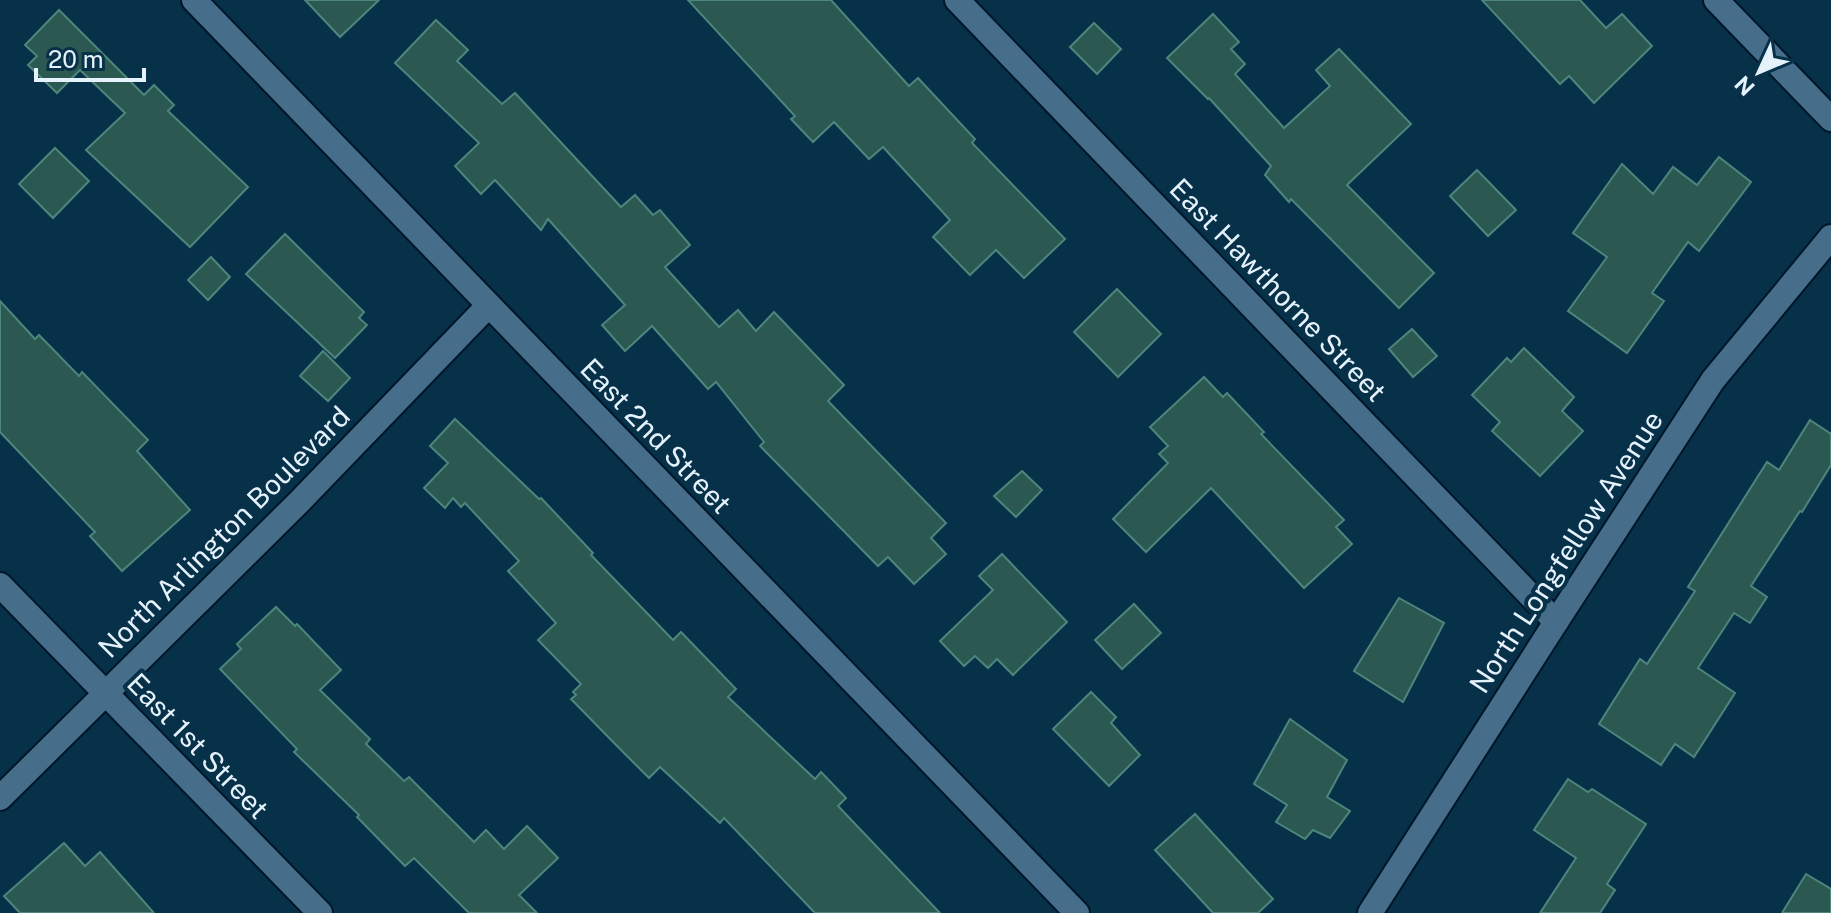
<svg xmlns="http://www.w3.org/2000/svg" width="1831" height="913" viewBox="0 0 1831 913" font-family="'Public Sans',sans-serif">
  <rect width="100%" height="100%" fill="#073049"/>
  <!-- building -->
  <g fill="#2b5951" stroke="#4d867c" stroke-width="2">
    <polygon points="305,0 379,0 340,37"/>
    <polygon points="688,0 831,0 909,86 918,78 975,139 972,143 1065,239 1024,278 996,250 970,275 933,237 950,220 883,147 869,159 834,122 813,142 791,119 795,116"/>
    <polygon points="1482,0 1580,0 1606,28 1622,14 1652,46 1594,103 1569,76 1560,84"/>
    <polygon points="59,10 144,95 154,85 174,105 168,111 248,187 190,247 86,150 125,113 80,70 57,93 28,65 37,56 25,45"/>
    <polygon points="1213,14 1239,42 1231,49 1245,64 1235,74 1284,128 1330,86 1316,70 1339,49 1411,124 1347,185 1434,273 1399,308 1291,199 1289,202 1265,175 1271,166 1209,98 1208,99 1167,58"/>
    <polygon points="436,20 468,50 457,61 502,104 515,93 621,207 635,195 653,215 660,210 690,245 665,267 719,327 738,310 756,331 774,312 844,385 828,401 946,523 931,538 946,554 914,584 888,557 878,566 760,446 764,442 716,382 708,389 652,326 625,351 602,325 625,305 548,219 541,230 495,180 481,194 455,166 479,143 395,63"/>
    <polygon points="1094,23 1121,49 1097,74 1070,47"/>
    <polygon points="55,148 89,181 53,218 19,184"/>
    <polygon points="1719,157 1751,182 1699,251 1688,242 1652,293 1664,301 1627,353 1568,311 1607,257 1573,233 1622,164 1653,194 1673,167 1697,185"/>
    <polygon points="1477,170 1516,210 1488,236 1450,196"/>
    <polygon points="285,234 364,312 359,318 367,325 335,358 246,274"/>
    <polygon points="211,257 230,277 208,300 188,280"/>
    <polygon points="1117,289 1161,334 1118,377 1074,332"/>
    <polygon points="0,301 35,339 39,335 79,376 82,372 148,440 137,451 190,510 122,571 90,536 95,532 0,432"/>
    <polygon points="1412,329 1437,356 1413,377 1389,349"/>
    <polygon points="1524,348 1574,397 1562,411 1583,431 1540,476 1492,431 1500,422 1472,395 1507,358 1511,362"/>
    <polygon points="323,351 350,378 328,401 300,376"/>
    <polygon points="1204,377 1223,397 1227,393 1264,432 1261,434 1344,520 1336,527 1352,544 1304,588 1211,488 1146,552 1113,519 1168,463 1159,454 1168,446 1150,427"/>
    <polygon points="455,419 539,499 541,498 593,553 591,555 673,640 681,632 736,689 728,697 815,779 821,772 846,798 838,806 940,913 815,913 724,818 720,823 660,767 649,778 621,750 571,699 576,695 573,692 581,684 538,640 556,623 508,571 519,561 465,503 461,507 453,498 445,508 424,488 448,463 430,446"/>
    <polygon points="1810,420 1831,434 1831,465 1802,512 1800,511 1751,586 1767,597 1750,623 1734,613 1698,668 1735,693 1694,757 1675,744 1661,765 1599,724 1640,659 1647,664 1695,591 1688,587 1767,462 1779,470"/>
    <polygon points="1022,471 1042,490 1016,517 994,496"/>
    <polygon points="1002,554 1067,622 1013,675 997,659 988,668 975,656 964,666 940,641 993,590 979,576"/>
    <polygon points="1399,598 1444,623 1403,702 1354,671"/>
    <polygon points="1134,604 1161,633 1122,669 1095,640"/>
    <polygon points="276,607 295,626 297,624 341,670 320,690 370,739 366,744 404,781 409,777 474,842 486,830 504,849 527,826 558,858 519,895 537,913 469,913 414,858 405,866 357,817 359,815 294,752 297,749 220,669 241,649 237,644"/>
    <polygon points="1091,692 1116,717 1111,723 1140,755 1109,786 1053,729"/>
    <polygon points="1290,719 1347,760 1327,797 1350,811 1330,838 1313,830 1305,839 1276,822 1287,805 1254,784"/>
    <polygon points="1568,779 1588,792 1592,789 1646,824 1607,884 1615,890 1600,913 1540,913 1576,858 1534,830"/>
    <polygon points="1195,814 1273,899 1258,913 1213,913 1155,850"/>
    <polygon points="64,843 85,866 100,852 154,913 20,913 4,896"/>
    <polygon points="1806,874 1831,889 1831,913 1782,913"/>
  </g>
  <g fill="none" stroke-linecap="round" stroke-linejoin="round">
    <defs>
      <g id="minor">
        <polyline points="194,0 1077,913"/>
        <polyline points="957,0 1556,622"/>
        <polyline points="1716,0 1831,119"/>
        <polyline points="0,585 320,913"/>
        <polyline points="0,798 298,503 488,306"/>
        <polyline points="1370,913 1556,622 1713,380 1831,237"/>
      </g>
    </defs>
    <!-- minor casing -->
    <use href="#minor" stroke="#001729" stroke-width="28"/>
    <!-- minor -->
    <use href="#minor" stroke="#466d89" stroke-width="24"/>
  </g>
  <g text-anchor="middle" stroke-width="8" stroke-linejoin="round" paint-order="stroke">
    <!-- street labels -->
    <g font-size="28" fill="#e5f2fb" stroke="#073049">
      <text transform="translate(1278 290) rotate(46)" y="10">East Hawthorne Street</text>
      <text transform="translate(656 436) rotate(46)" y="10">East 2nd Street</text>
      <text transform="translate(224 532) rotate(-45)" y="10">North Arlington Boulevard</text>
      <text transform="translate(1566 552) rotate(-57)" y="10">North Longfellow Avenue</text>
      <text transform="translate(198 746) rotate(46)" y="10">East 1st Street</text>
    </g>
  </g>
  <!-- north arrow -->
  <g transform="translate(1759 72) rotate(226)" stroke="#073049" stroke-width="6" paint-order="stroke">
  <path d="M0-6L14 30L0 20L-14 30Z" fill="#e5f2fb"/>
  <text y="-12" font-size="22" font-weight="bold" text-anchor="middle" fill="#e5f2fb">N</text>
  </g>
  <!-- scale -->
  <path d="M36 68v12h108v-12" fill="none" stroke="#e5f2fb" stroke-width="4"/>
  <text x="48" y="68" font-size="24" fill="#e5f2fb" stroke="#073049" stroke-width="6" paint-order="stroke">20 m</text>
</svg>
